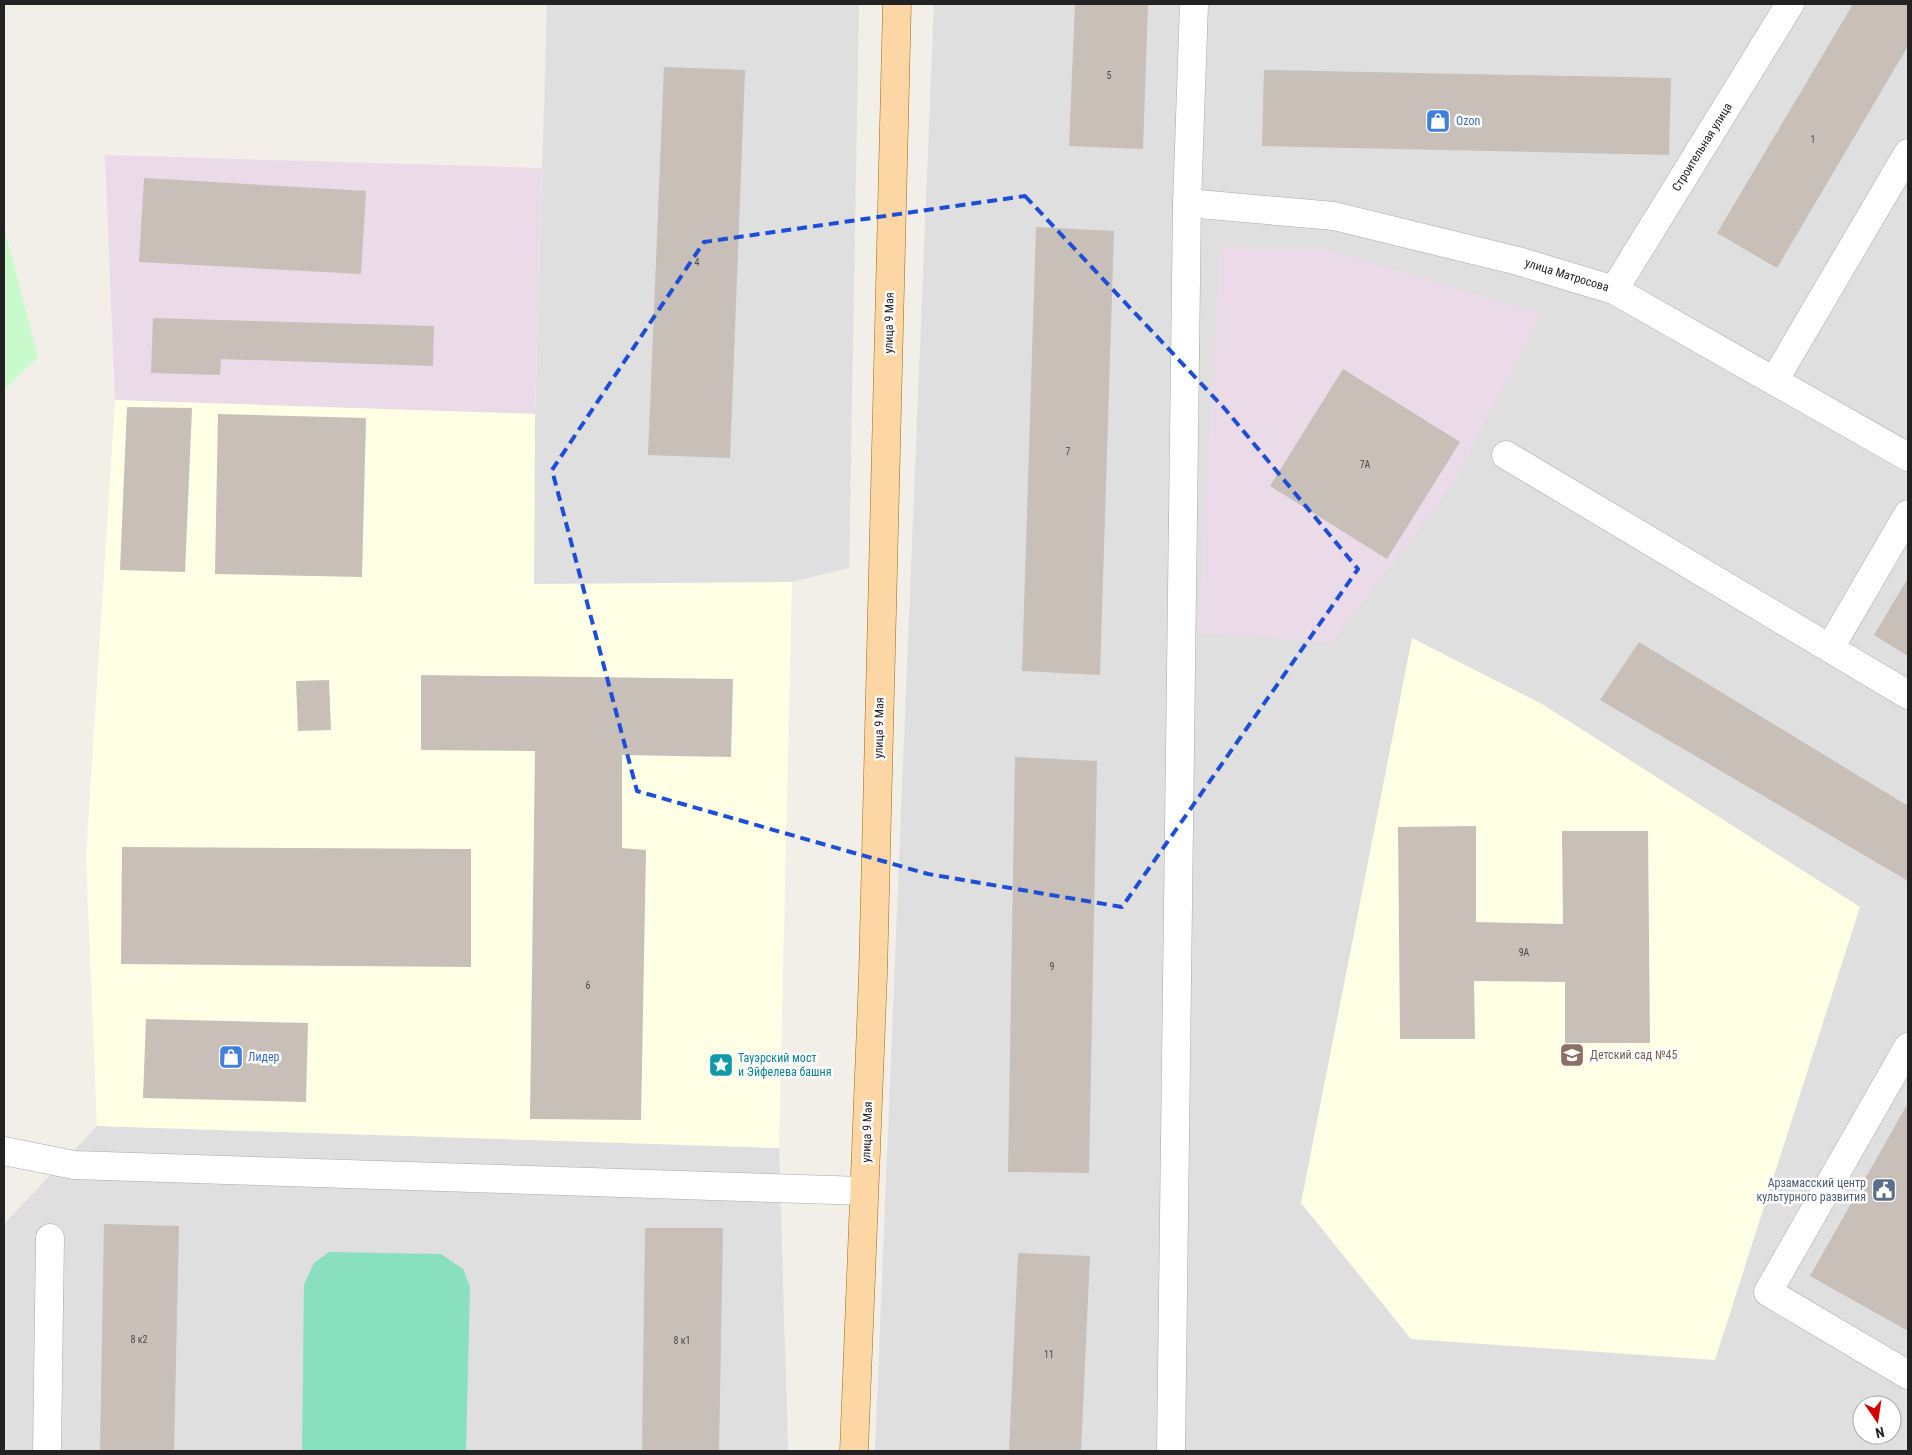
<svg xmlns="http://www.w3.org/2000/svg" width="1912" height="1455" viewBox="0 0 1912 1455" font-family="'Roboto Condensed',sans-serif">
  <rect width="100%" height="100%" fill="#f2efe9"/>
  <!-- residential -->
  <g fill="#e0dfdf" fill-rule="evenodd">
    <polygon points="547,4 859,4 849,568 792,582 534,585 535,414"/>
    <path d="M 934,4 L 1908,4 L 1908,1451 L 875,1451 ZM 1862,1405 L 1892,1405 L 1892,1435 L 1862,1435 Z"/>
    <polygon points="97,1126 779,1148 788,1451 4,1451 4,1224"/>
  </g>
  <!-- industrial -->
  <g fill="#ebdbe8">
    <polygon points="105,155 542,168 535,414 115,400"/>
    <polygon points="1220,247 1327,249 1542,314 1451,487 1332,643 1198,633"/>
  </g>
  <!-- education -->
  <g fill="#ffffe5">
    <polygon points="115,400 535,414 534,584 792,582 779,1148 97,1126 86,857"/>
    <polygon points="1412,638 1542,704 1860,907 1715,1360 1411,1339 1301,1203"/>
  </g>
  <!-- park -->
  <polygon fill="#c8facc" points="4,227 38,357 4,390"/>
  <!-- pitch -->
  <polygon fill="#88e0be" points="329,1252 441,1254 463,1269 470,1287 466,1451 302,1451 304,1285 314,1263"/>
  <!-- building -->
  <g fill="#c7bfb8">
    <polygon points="1075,4 1148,4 1143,149 1069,146"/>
    <polygon points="1853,4 1908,4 1908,46 1777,268 1717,233"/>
    <polygon points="664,67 745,70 730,458 648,455"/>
    <polygon points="1264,70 1671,78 1669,155 1262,146"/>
    <polygon points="144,178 366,191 361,274 139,262"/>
    <polygon points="1036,227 1114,231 1100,675 1022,671"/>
    <polygon points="153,318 434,326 433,366 221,359 220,375 151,373"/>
    <polygon points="1343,369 1460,442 1387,559 1270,486"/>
    <polygon points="127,407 192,408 185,572 120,570"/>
    <polygon points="218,414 366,418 362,577 215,574"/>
    <polygon points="1908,578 1908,656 1874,635"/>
    <polygon points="1639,642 1908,806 1908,881 1600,700"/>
    <polygon points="421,675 733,679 731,757 622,755 622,848 646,850 641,1120 530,1119 535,751 421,750"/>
    <polygon points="329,680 331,730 298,731 296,681"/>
    <polygon points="1015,757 1097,761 1089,1173 1008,1172"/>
    <polygon points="1476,826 1476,922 1563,924 1562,831 1648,831 1650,1043 1565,1043 1565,982 1474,981 1475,1039 1400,1039 1398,827"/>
    <polygon points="122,847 471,849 471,967 121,964"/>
    <polygon points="146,1019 308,1023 306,1102 143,1098"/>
    <polygon points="1908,1103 1908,1331 1810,1276"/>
    <polygon points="104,1224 179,1226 174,1451 100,1451"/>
    <polygon points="645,1228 723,1228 719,1451 642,1451"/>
    <polygon points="1018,1253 1090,1256 1081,1451 1009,1451"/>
  </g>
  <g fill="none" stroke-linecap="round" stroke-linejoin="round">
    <defs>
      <g id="minor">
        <polyline points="1187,203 1334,216 1518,261 1614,290 1908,457"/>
        <polyline points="1614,290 1790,4"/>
        <polyline points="1774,381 1908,153"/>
        <polyline points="1506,455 1908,695"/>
        <polyline points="1830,648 1908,514"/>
        <polyline points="1908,1047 1768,1292 1908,1375"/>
        <polyline points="4,1151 74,1165 864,1191"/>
        <polyline points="47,1451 50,1238"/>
        <polyline points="1171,1451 1187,203 1194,4"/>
      </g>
      <polyline id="major" points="854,1451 873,975 897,4"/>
    </defs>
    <!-- minor casing -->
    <use href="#minor" stroke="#a9a9a9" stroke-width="29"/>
    <!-- major casing -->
    <use href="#major" stroke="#a06b00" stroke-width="29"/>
    <!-- minor -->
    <use href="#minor" stroke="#fff" stroke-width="28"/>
    <!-- major -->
    <use href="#major" stroke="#fcd6a4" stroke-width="28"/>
  </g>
  <!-- marked area -->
  <path fill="none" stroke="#1d4ed8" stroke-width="4" stroke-dasharray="10 6" stroke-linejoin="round" d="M 1025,196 L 1225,409 L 1358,569 L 1122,907 L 928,874 L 637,791 L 552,470 L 704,242 Z"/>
  <!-- icons -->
  <defs>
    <symbol id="shop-square" viewBox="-11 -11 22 22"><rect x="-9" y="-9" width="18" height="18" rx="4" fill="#3f7fe0" stroke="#fff"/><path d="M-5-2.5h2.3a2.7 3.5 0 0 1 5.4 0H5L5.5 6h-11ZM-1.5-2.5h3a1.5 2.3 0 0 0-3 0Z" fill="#fff"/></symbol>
    <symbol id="school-square" viewBox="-11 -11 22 22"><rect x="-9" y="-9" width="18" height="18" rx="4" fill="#8d6e63" stroke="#fff"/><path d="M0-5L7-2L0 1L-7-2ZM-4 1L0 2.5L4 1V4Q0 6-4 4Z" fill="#fff"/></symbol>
    <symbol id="sight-square" viewBox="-11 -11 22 22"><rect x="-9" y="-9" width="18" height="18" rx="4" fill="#0f9aa8" stroke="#fff"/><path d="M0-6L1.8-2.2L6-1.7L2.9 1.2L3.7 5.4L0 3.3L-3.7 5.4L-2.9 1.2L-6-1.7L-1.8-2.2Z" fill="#fff"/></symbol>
    <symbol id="civic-square" viewBox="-11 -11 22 22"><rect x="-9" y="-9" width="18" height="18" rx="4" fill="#5c6f8a" stroke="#fff"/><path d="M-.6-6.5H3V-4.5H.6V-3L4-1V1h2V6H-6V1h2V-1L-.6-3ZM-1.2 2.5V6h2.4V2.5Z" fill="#fff"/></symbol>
  </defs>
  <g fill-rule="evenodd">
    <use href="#shop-square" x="1424" y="107" width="28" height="28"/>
    <use href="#school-square" x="1558" y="1041" width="28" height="28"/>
    <use href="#shop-square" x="217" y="1043" width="28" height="28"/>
    <use href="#sight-square" x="707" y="1051" width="28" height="28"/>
    <use href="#civic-square" x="1870" y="1176" width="28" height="28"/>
  </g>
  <g text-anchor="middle" stroke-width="5" stroke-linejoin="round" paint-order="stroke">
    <!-- number labels -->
    <g font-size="10" fill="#4b4948">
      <text x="1109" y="79">5</text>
      <text x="1813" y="143">1</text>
      <text x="697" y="266">4</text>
      <text x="1068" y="455">7</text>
      <text x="1365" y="468">7А</text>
      <text x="1524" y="956">9А</text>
      <text x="1052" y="970">9</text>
      <text x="588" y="989">6</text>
      <text x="139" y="1343">8 к2</text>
      <text x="682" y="1344">8 к1</text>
      <text x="1049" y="1358">11</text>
    </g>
    <!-- shop labels -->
    <g font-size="12" fill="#366cbe" stroke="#fff" text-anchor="start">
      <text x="1456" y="125">Ozon</text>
      <text x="248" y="1061">Лидер</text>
    </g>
    <!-- street labels -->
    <g font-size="12" fill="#222" stroke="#fff">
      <text transform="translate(1702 147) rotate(-58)" y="4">Строительная улица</text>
      <text transform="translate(1567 275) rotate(17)" y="4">улица Матросова</text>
      <text transform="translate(889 323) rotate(-89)" y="4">улица 9 Мая</text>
      <text transform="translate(879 728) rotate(-89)" y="4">улица 9 Мая</text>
      <text transform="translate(867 1132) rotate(-88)" y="4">улица 9 Мая</text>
    </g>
    <!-- education labels -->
    <g font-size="12" fill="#785e54" stroke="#fff" text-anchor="start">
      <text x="1590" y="1059">Детский сад №45</text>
    </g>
    <!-- culture labels -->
    <g font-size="12" fill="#0d838f" stroke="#fff" text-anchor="start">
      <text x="738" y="1062">Тауэрский мост<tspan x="738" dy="14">и Эйфелева башня</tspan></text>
    </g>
    <!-- service labels -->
    <g font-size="12" fill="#4e5e75" stroke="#fff" text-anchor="end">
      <text x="1866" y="1187">Арзамасский центр<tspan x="1866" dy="14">культурного развития</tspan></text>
    </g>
  </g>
  <!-- border -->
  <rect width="1912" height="1455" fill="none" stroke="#222222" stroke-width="10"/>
  <!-- north arrow -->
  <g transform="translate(1877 1420) rotate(167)"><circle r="24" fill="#ffffff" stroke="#a7a7a7"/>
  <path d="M0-4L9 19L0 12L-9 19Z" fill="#d40000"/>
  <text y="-8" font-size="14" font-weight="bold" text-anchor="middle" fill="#222222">N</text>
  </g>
</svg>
